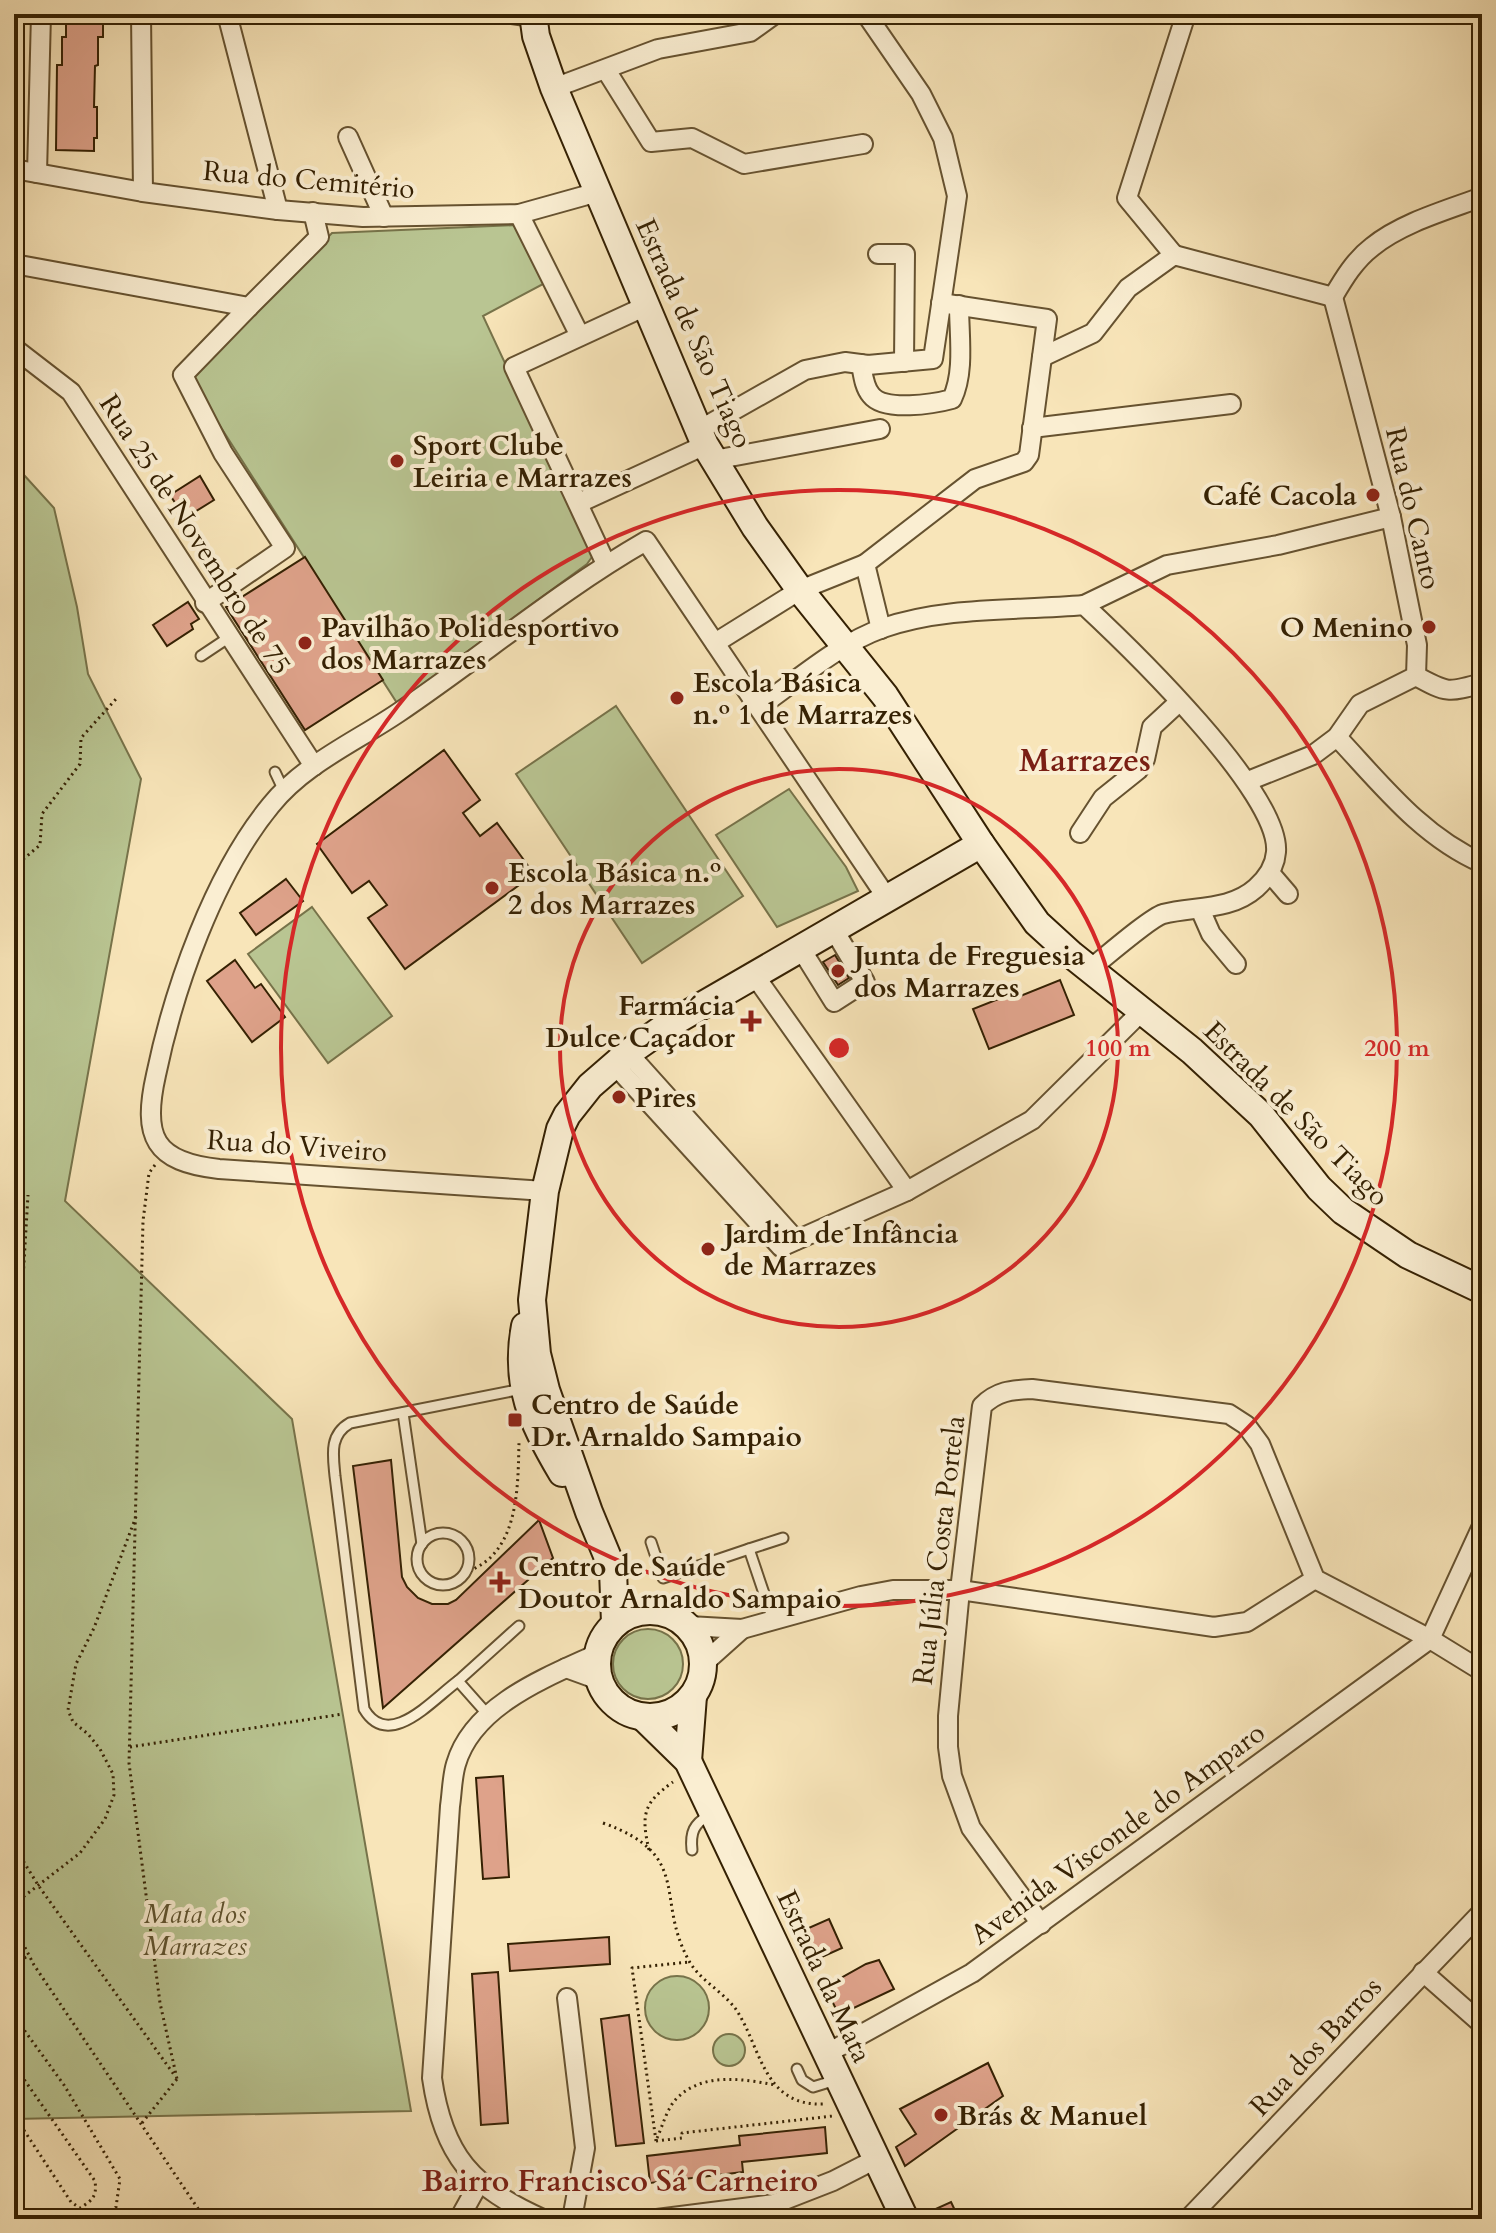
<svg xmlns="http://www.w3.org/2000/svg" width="1496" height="2233" viewBox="0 0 1496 2233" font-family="Cardo,serif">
  <rect width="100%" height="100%" fill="#f8e5b9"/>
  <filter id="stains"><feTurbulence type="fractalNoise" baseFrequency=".0025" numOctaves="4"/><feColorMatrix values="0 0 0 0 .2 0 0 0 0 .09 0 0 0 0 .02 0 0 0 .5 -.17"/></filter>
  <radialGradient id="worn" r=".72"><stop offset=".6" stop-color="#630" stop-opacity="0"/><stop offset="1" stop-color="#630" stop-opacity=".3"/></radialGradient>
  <!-- green -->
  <g fill="#b9c592" stroke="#77734a" stroke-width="2">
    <polygon points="517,225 545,283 483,316 594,554 587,564 397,703 190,379 332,233"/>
    <polygon points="14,464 54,508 77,607 88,674 141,779 65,1201 292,1419 411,2111 14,2119"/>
    <polygon points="616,706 743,896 642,963 516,774"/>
    <polygon points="789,789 846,867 858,891 777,927 716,835"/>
    <polygon points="312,907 392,1016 328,1063 248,954"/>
    <circle cx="648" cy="1664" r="35"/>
    <circle cx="677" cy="2008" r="32"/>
    <circle cx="729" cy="2050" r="16"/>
  </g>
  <!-- building -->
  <g fill="#dea28a" stroke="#352103" stroke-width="2">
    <polygon points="66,14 103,14 103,37 98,37 98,65 95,66 94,107 97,107 97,138 94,138 94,151 56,150 57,65 62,65 62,37 66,37"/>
    <polygon points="200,476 214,500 185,518 170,495"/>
    <polygon points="305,557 383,680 305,730 226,607"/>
    <polygon points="188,602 199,619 191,624 193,629 167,646 153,625"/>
    <polygon points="444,750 480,800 463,813 480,836 497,823 534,874 405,969 368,918 387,905 369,881 352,893 317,844"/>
    <polygon points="286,879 303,901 256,935 240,913"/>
    <polygon points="835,955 849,978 838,985 823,962"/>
    <polygon points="235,960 255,988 261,984 285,1017 252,1042 207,981"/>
    <polygon points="1060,980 1074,1015 989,1049 973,1009 1016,992 1018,997"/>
    <polygon points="391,1460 402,1577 407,1587 418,1598 432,1604 448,1604 456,1600 539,1520 553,1558 383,1708 353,1466"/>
    <polygon points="503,1776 509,1877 483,1879 476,1778"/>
    <polygon points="829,1919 842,1948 822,1957 820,1953 806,1959 795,1934"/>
    <polygon points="609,1937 610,1964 510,1971 508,1944"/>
    <polygon points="879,1960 894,1989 839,2015 825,1987 866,1964"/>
    <polygon points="498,1972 508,2123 481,2125 472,1974"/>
    <polygon points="629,2015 644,2143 616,2146 601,2019"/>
    <polygon points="988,2063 1003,2096 905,2166 896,2147 916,2134 900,2109"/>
    <polygon points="825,2127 827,2153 742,2162 743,2172 650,2183 647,2156 740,2145 739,2136"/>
    <polygon points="951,2202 959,2219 921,2219 920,2216"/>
  </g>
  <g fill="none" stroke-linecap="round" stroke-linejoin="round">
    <defs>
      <g id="lane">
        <polyline points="201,656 228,638"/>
        <polyline points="275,772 284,791"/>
        <polyline points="403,1413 422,1544"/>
        <circle cx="443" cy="1559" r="26"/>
        <polyline points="651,1542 663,1578 749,1549 773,1620"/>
        <polyline points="749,1549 783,1538"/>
        <polyline points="458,1681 519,1626"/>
        <path d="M 489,1716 L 458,1681 C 432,1700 389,1751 364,1709 L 335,1476 C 333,1455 329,1435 350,1423 L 522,1389"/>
        <path d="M 692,1850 C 690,1832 694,1824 709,1815"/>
        <polyline points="797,2069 802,2080 813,2087 836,2080"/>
      </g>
      <g id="street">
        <polyline points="141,14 143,192"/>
        <polyline points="227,14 278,210"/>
        <polyline points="512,14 533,17"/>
        <polyline points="606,70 651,142 692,138 744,164 863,144"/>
        <polyline points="554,88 658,49 750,32 775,14"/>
        <polyline points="348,137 384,217"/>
        <polyline points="14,169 143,192 278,210 363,217 519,214 598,192"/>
        <polyline points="37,173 41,14"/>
        <polyline points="519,214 580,336"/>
        <polyline points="878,254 905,254 904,362"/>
        <polyline points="1174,255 1127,198 1186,14"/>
        <polyline points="14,264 249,307 319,237 313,212"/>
        <polyline points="14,348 71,392 314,766"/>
        <path d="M 1042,357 L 1093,333 L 1128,288 L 1174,255 L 1333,297 C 1344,278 1355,260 1372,247 C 1401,223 1447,210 1482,197"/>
        <path d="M 861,364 C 863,374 864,387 871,395 C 884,412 934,404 952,399 C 965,372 959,335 959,305"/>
        <polyline points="1032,428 1231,404"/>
        <polyline points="699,430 805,370 845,362 868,365 933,359 957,196 943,138 921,94 866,14"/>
        <polyline points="714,460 880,429"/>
        <polyline points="579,503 705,445"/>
        <polyline points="606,564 514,367 646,306"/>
        <polyline points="865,564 881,629"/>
        <polyline points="205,603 285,548 223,453 183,375 249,307"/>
        <polyline points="1084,605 1167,565 1278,545 1391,517"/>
        <polyline points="715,643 800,590 865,564 975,479 1024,462 1029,455 1047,319 941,303"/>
        <path d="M 1416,676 C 1447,693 1448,693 1482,683"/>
        <path d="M 759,707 C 798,680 838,644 883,628 C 946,606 1018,611 1084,605 C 1128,646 1281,793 1276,852 C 1275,867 1267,878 1256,888 C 1230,911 1194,906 1163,914 C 1150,918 1104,958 1090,969"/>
        <path d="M 1337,737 C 1381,784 1422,837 1482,863"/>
        <polyline points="1248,781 1313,755 1337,737 1360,704 1416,676 1417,645 1391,517 1333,297"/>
        <polyline points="1080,833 1103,798 1138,770 1145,759 1152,727 1179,702"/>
        <polyline points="1270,873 1288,894"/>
        <polyline points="1200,909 1211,934 1236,964"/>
        <polyline points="801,949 834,1002 865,982 834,930"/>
        <polyline points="755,976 907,1191"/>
        <polyline points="628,1053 796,1240"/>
        <polyline points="614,1064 781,1247 907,1191 1032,1120 1143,1010"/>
        <path d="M 545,1191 L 219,1169 C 154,1162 142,1137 156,1075 C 174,988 214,874 271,805 C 304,764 355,742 398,713 C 481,657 559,591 646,541 L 887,898"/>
        <polyline points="689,1626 742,1629 861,1596 893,1590 960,1590 1214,1627 1247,1622 1315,1579"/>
        <polyline points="704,1663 742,1629"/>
        <polyline points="566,1668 599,1680"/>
        <path d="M 1041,1924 L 971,1828 L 952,1776 L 948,1747 L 948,1716 L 960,1590 L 982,1406 C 997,1391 1011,1390 1032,1389 L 1229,1414 L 1246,1425 L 1260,1444 L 1315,1579 L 1430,1639 L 1482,1671"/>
        <polyline points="1423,1972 1482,2024"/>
        <polyline points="567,1998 585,2148 572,2219"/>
        <polyline points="826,2054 972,1973 1430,1639 1482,1526"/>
        <polyline points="459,2219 479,2183"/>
        <path d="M 543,2219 C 472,2188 443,2155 432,2078 L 450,1806 C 452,1793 452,1777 456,1764 C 473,1705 547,1677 597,1654"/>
        <polyline points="657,2219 774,2204 833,2181 876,2159"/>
        <polyline points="1188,2219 1482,1912"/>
      </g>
      <g id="secondary">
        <polyline points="533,14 536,36 554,88 705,445 755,527 800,590 885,696 981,844 1037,923 1072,955 1192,1051 1261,1115 1319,1188 1343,1211 1408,1255 1482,1290"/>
        <path d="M 525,1326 C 514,1385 532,1423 562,1473"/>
        <circle cx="650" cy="1664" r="53"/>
        <polyline points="615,1623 613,1570 589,1512 546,1390 537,1354 532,1300 545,1191 560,1129 567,1115 590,1086 628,1053 665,1027 981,844"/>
        <polyline points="643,1717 688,1761 905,2219"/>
        <polyline points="688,1761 693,1696"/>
      </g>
    </defs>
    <!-- lane casing -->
    <use href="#lane" stroke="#665230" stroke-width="13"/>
    <!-- street casing -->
    <use href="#street" stroke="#665230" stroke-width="22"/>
    <!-- secondary casing -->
    <use href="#secondary" stroke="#352103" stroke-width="30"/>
    <!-- path -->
    <g stroke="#352103" stroke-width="3" stroke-dasharray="2 4" stroke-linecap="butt">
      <polyline points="14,867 40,845 42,814 80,764 81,738 116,699"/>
      <polyline points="155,1165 149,1173 143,1221 129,1763 160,2003 177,2079"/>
      <polyline points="14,1430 28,1195"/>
      <path d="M 464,1574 C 473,1569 483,1565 491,1557 C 519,1529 518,1479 519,1442"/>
      <polyline points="130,1747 343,1714"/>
      <path d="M 603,1823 C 693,1855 655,1898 688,1959 C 698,1979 721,1990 735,2008 C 761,2045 762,2107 824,2104"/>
      <polyline points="14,1846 38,1885 175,2076"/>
      <path d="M 649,1850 C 641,1815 643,1803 673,1782"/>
      <polyline points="14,1904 80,1853 105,1819 114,1795 113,1774 100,1749 88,1734 73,1722 68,1710 76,1664 94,1628 137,1514"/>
      <polyline points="14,1926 34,1965 205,2219"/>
      <polyline points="14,1964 28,1956"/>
      <polyline points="14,2016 64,2085 120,2179 116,2207 105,2219"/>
      <path d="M 14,2065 L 95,2181 C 97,2196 93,2200 80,2208 L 71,2202 L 14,2115"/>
      <polyline points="142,2123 177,2079"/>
      <path d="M 657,2138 C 663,2125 667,2108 677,2098 C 703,2072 744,2079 775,2085"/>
      <polyline points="656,2141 632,1968 689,1962"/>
      <polyline points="656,2141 682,2138 682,2133 833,2116"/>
      <polyline points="14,2207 22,2219"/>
    </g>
    <!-- lane -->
    <use href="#lane" stroke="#faeed2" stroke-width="9"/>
    <!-- street -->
    <use href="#street" stroke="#faeed2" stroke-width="18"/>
    <!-- secondary -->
    <use href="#secondary" stroke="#faeed2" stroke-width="26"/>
  </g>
  <!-- distance rings -->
  <g fill="none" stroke="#d62828" stroke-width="4">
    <circle cx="839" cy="1048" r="279"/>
    <circle cx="839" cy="1048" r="558"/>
  </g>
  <!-- markers -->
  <g fill="#8f2418" stroke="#faeed2" stroke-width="3">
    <circle cx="397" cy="461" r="8"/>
    <circle cx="1373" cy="495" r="8"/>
    <circle cx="1429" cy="627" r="8"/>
    <circle cx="305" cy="643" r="8"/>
    <circle cx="677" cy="698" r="8"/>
    <circle cx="492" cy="888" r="8"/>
    <circle cx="838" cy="971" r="8"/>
    <path d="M747 1009h8v8h8v8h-8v8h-8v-8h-8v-8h8z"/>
    <circle cx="619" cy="1097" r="8"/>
    <circle cx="708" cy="1249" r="8"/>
    <rect x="507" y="1412" width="16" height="16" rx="4"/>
    <path d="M496 1570h8v8h8v8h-8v8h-8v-8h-8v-8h8z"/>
    <circle cx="941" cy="2115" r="8"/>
  </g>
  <g text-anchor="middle" stroke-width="8" stroke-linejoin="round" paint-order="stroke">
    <!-- street labels -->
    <g font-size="28" fill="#352103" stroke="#faeed2">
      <text transform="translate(309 179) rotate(5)" y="10">Rua do Cemitério</text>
      <text transform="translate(695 333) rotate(66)" y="10">Estrada de São Tiago</text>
      <text transform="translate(1414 508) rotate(77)" y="10">Rua do Canto</text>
      <text transform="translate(196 534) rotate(57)" y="10">Rua 25 de Novembro de 75</text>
      <text transform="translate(1297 1113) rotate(45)" y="10">Estrada de São Tiago</text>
      <text transform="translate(297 1145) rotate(4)" y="10">Rua do Viveiro</text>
      <text transform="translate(938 1550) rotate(-83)" y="10">Rua Júlia Costa Portela</text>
      <text transform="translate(1117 1833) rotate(-36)" y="10">Avenida Visconde do Amparo</text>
      <text transform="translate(825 1976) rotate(65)" y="10">Estrada da Mata</text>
      <text transform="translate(1315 2046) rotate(-47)" y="10">Rua dos Barros</text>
    </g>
    <!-- poi labels -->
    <g font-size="28" font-weight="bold" fill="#352103" stroke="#faeed2" text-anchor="start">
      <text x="413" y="455">Sport Clube<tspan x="413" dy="32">Leiria e Marrazes</tspan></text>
      <text x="1357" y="505" text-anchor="end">Café Cacola</text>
      <text x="321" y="637">Pavilhão Polidesportivo<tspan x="321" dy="32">dos Marrazes</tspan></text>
      <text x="1413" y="637" text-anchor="end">O Menino</text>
      <text x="693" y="692">Escola Básica<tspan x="693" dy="32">n.º 1 de Marrazes</tspan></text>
      <text x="508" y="882">Escola Básica n.º<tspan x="508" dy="32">2 dos Marrazes</tspan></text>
      <text x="854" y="965">Junta de Freguesia<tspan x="854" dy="32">dos Marrazes</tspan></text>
      <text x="735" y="1015" text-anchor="end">Farmácia<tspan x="735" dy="32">Dulce Caçador</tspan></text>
      <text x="635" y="1107">Pires</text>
      <text x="724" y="1243">Jardim de Infância<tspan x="724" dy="32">de Marrazes</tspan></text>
      <text x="531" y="1414">Centro de Saúde<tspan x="531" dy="32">Dr. Arnaldo Sampaio</tspan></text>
      <text x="518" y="1576">Centro de Saúde<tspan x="518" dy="32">Doutor Arnaldo Sampaio</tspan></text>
      <text x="957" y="2125">Brás &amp; Manuel</text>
    </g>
    <!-- park labels -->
    <g font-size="28" font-style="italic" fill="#5d522e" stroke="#faeed2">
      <text x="195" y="1923">Mata dos<tspan x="195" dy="32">Marrazes</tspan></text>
    </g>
    <!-- neighbourhood labels -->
    <g font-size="30" font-weight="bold" fill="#7a1f14" stroke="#faeed2">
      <text x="620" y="2191">Bairro Francisco Sá Carneiro</text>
    </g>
    <!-- quarter labels -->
    <g font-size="32" font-weight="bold" fill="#7a1f14" stroke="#faeed2">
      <text x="1085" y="771">Marrazes</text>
    </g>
  </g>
  <circle cx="839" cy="1048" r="12" fill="#d62828" stroke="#faeed2" stroke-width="4"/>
  <g font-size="24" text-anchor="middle" font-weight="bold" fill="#d62828" stroke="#faeed2" stroke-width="8" stroke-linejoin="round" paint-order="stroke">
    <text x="1118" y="1056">100 m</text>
    <text x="1397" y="1056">200 m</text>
  </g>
  <!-- margin -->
  <rect width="1496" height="2233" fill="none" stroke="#f8e5b9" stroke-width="48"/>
  <rect x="16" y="16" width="1464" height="2201" fill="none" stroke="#352103" stroke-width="4"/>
  <rect x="24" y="24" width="1448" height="2185" fill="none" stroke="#352103" stroke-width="2"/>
  <rect width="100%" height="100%" filter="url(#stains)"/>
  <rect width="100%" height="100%" fill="url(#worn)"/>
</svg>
